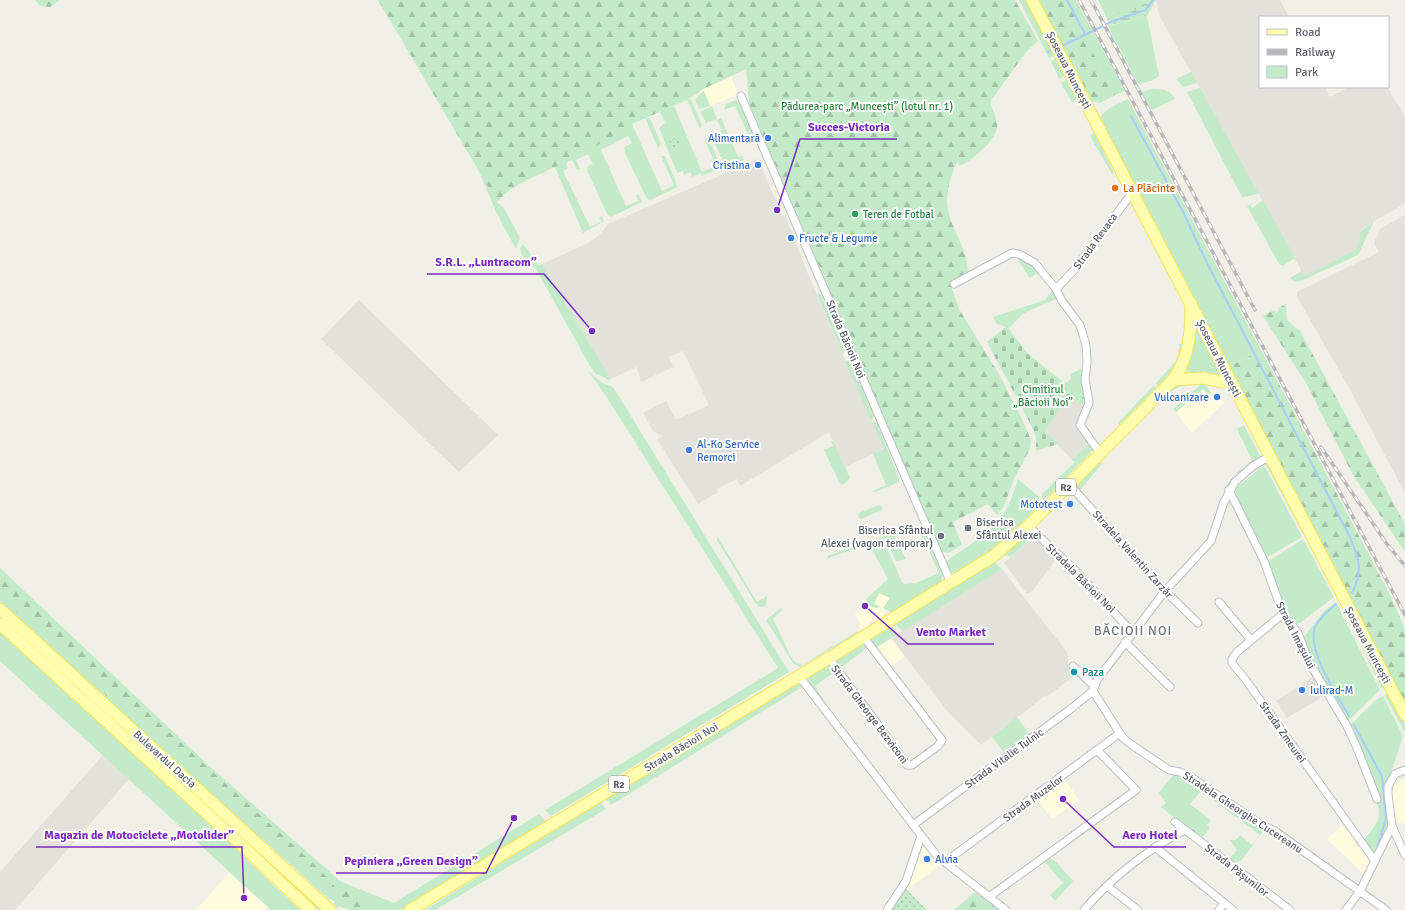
<svg xmlns="http://www.w3.org/2000/svg" width="1405" height="910" viewBox="0 0 1405 910" font-family="Signika,sans-serif">
  <defs>
    <pattern id="forest-firs" width="22" height="20" patternUnits="userSpaceOnUse"><rect width="22" height="20" fill="#c3eac9"/><path d="M5 1l3.5 6h-7zM16 11l3.5 6h-7z" fill="#a2c1a7"/></pattern>
    <pattern id="wetland-marsh" width="20" height="14" patternUnits="userSpaceOnUse"><rect width="20" height="14" fill="#c3eac9"/><path d="M1 5h8M5 5V1M11 12h8M15 12V8" fill="none" stroke="#a2c1a7"/></pattern>
    <pattern id="cemetery-stones" width="16" height="16" patternUnits="userSpaceOnUse"><rect width="16" height="16" fill="#c3eac9"/><path d="M2 7V4a2 2 0 0 1 4 0v3zM10 15v-3a2 2 0 0 1 4 0v3z" fill="#a2c1a7"/></pattern>
    <pattern id="park-dots" width="8" height="8" patternUnits="userSpaceOnUse"><rect width="8" height="8" fill="#c3eac9"/><path d="M2 2h.1M6 6h.1" fill="none" stroke="#a2c1a7" stroke-width="1.8" stroke-linecap="round"/></pattern>
  </defs>
  <rect width="100%" height="100%" fill="#f1f0e7"/>
  <!-- commercial -->
  <g fill="#fffcde">
    <polygon points="731,77 738,94 710,106 703,89"/>
    <polygon points="1203,389 1209,395 1216,390 1224,403 1192,433 1176,412"/>
    <polygon points="888,579 896,595 880,620 877,618 868,623 867,627 858,631 860,624 855,614 862,609 859,603 866,599"/>
    <polygon points="891,638 905,656 891,666 877,648"/>
    <polygon points="1405,778 1405,824 1402,822 1395,823 1391,795 1394,785"/>
    <polygon points="1065,780 1079,800 1052,819 1038,800"/>
    <polygon points="1341,826 1346,830 1349,830 1372,862 1364,874 1327,839"/>
    <polygon points="922,844 941,864 907,890 905,888"/>
    <polygon points="229,873 268,907 265,910 196,910"/>
  </g>
  <!-- industrial -->
  <g fill="#e2e2db">
    <polygon points="1156,0 1280,0 1289,17 1260,17 1260,87 1325,87 1330,97 1349,87 1387,87 1405,116 1405,204 1374,221 1360,231 1359,242 1355,250 1305,277 1159,15"/>
    <polygon points="758,159 781,213 782,216 785,215 808,274 884,449 845,467 829,432 740,486 737,479 717,489 718,492 698,504 657,439 663,436 653,431 643,413 666,401 676,420 709,405 683,351 669,357 673,367 641,382 637,367 611,379 542,264 588,243 600,234 608,224"/>
    <polygon points="1405,215 1405,493 1348,386 1297,297 1297,292 1379,252 1374,243 1380,229"/>
    <polygon points="359,300 498,435 459,472 321,339"/>
    <polygon points="1068,397 1085,406 1076,427 1090,443 1072,460 1045,431"/>
    <polygon points="1034,537 1058,556 1033,591 1027,594 1004,563"/>
    <polygon points="1002,569 1067,652 1069,666 1077,674 1046,697 1045,696 981,745 947,711 891,638"/>
    <polygon points="1313,677 1324,696 1287,718 1276,701"/>
    <polygon points="103,755 129,779 15,910 0,910 0,872"/>
  </g>
  <!-- green -->
  <g fill="#c3eac9">
    <polygon points="1019,0 1027,0 1057,55 1049,58"/>
    <polygon points="1066,0 1076,0 1125,91 1115,95"/>
    <polygon points="1098,0 1149,0 1145,4 1106,16"/>
    <polygon points="1147,16 1159,76 1151,81 1138,84 1108,26"/>
    <polygon points="1058,58 1066,75 1059,79 1051,61"/>
    <polygon points="1191,72 1197,83 1183,87 1176,79"/>
    <polygon points="1068,79 1077,99 1072,102 1061,83"/>
    <polygon points="1200,88 1259,194 1242,197 1187,92"/>
    <path d="M 1151,89 C 1161,89 1171,89 1175,99 L 1152,110 L 1142,92 Z"/>
    <polygon points="704,91 710,106 699,109 695,99"/>
    <polygon points="690,98 702,125 700,129 687,100"/>
    <path d="M 1128,99 L 1261,350 L 1229,367 L 1100,118 C 1105,108 1119,104 1128,99 Z"/>
    <polygon points="736,100 743,108 756,140 754,142 751,141 735,106 724,110 726,104"/>
    <polygon points="674,106 702,172 716,166 704,138 708,138 719,162 717,170 702,176 701,173 692,177 690,172 684,175 683,171 677,173 659,128 665,123 660,112"/>
    <polygon points="712,106 717,119 706,123 700,112"/>
    <polygon points="645,118 650,118 661,144 658,148"/>
    <polygon points="721,118 738,157 742,156 744,160 728,166 723,162 712,137 722,130 717,120"/>
    <polygon points="632,124 662,191 674,185 661,156 665,156 678,187 650,200 647,199 625,153 624,147 632,143 628,136 601,150 626,206 638,201 636,195 639,194 642,202 611,217 607,214 587,170 588,166 593,164 588,154 576,160 580,169 577,170 572,160 566,163 568,168 563,171 590,227 601,222 599,218 602,216 604,221 583,233 555,167 626,129"/>
    <polygon points="1094,132 1114,173 1112,174 1090,136"/>
    <polygon points="478,169 497,202 504,208 520,238 516,249 497,214"/>
    <polygon points="1263,200 1295,258 1282,266 1279,264 1247,206 1250,205 1252,208"/>
    <polygon points="1374,221 1358,255 1303,280 1296,282 1292,280 1290,278 1302,271 1305,276 1355,250 1359,242 1360,232"/>
    <polygon points="523,244 539,265 542,264 611,379 609,380 595,373 590,366 536,269 522,256 520,248"/>
    <polygon points="1020,258 1027,260 1040,271 1030,278 1018,260"/>
    <polygon points="1053,289 1056,299 1024,313 1009,328 997,324 993,317 1045,300"/>
    <path d="M 817,294 L 820,294 C 826,304 849,346 843,354 Z"/>
    <polygon points="1197,327 1222,375 1222,377 1188,374 1186,372"/>
    <path d="M 1184,342 C 1182,361 1171,373 1158,387 L 1156,383 L 1176,361 L 1180,346 L 1178,345 Z"/>
    <polygon points="849,360 874,414 874,417 871,420 845,361"/>
    <polygon points="1086,367 1086,400 1064,384 1071,379 1070,374"/>
    <polygon points="587,370 604,384 613,387 789,672 551,816 545,810 778,668 604,393"/>
    <path d="M 1179,383 L 1204,383 L 1211,393 L 1209,395 L 1203,389 L 1176,412 L 1173,409 L 1200,385 C 1170,378 1142,418 1124,437 L 1166,391 Z"/>
    <polygon points="1154,385 1156,388 1119,425 1118,423"/>
    <polygon points="872,422 877,423 899,478 899,482 876,492 872,491 886,485 873,454 884,449"/>
    <polygon points="1244,425 1261,458 1245,468 1229,486 1223,489 1238,472 1252,460 1237,429"/>
    <polygon points="831,441 833,441 850,478 848,481 842,485 840,484 824,450 833,446"/>
    <polygon points="1090,443 1093,450 1043,501 1042,494 1075,462 1072,460"/>
    <polygon points="1098,460 1102,464 1079,491 1075,486"/>
    <polygon points="1267,462 1306,534 1304,535 1265,463"/>
    <polygon points="1264,465 1302,537 1266,558 1263,557 1235,494 1237,487"/>
    <path d="M 1018,479 L 1038,496 L 1039,505 L 999,546 L 955,574 C 950,571 945,567 947,561 C 968,545 994,532 1007,508 C 1012,499 1015,488 1018,479 Z"/>
    <polygon points="879,505 883,507 882,510 861,519 858,517 859,513"/>
    <polygon points="921,524 895,537 906,559 896,561 887,541 884,542 902,582 904,584 916,583 939,573 922,536 924,534 943,574 940,585 894,614 883,608 890,598 879,593 874,604 880,606 877,608 869,606 866,599 888,579 869,544 828,558 827,556"/>
    <polygon points="1029,532 1034,537 1010,557 1005,554"/>
    <polygon points="718,537 757,602 767,596 766,606 759,607 756,604 717,540"/>
    <polygon points="1303,539 1334,597 1300,623 1296,624 1286,612 1268,564 1269,561"/>
    <polygon points="995,562 1002,569 903,631 897,626 896,623 904,617"/>
    <polygon points="0,568 207,764 340,881 394,903 539,814 546,821 400,910 350,910 339,906 338,908 334,904 335,902 331,899 330,900 214,796 170,759 99,691 0,601"/>
    <polygon points="1340,599 1385,686 1382,689 1339,600"/>
    <polygon points="1336,602 1380,690 1348,721 1345,720 1331,697 1303,638 1324,611"/>
    <polygon points="781,608 782,610 773,619 791,657 795,662 802,665 858,631 857,633 800,667 793,663 766,620"/>
    <polygon points="0,614 322,910 318,910 0,619"/>
    <polygon points="891,625 898,634 875,648 870,639"/>
    <polygon points="0,631 217,829 251,864 300,910 271,910 0,661"/>
    <polygon points="862,643 867,648 839,669 835,659"/>
    <polygon points="827,664 834,672 815,686 833,715 808,680 809,676"/>
    <polygon points="797,683 802,687 611,805 606,798"/>
    <polygon points="1388,692 1405,724 1405,733 1385,695"/>
    <path d="M 1383,696 L 1403,736 L 1389,779 L 1390,821 L 1379,850 L 1375,852 L 1371,850 L 1363,841 C 1374,827 1384,819 1376,801 L 1380,799 L 1350,725 L 1377,699 Z"/>
    <polygon points="1017,717 1030,735 1005,754 992,737"/>
    <polygon points="1174,774 1184,776 1205,791 1204,793 1201,791 1190,804 1211,820 1207,825 1210,828 1203,837 1200,835 1198,837 1161,807 1166,803 1159,793"/>
    <polygon points="1211,794 1264,830 1241,861 1235,862 1230,858 1237,850 1230,840 1236,840 1240,835 1252,845 1260,835 1209,797"/>
    <polygon points="600,802 606,809 435,910 425,910"/>
    <polygon points="1049,857 1052,860 1053,859 1073,881 1055,901 1050,895 1063,883 1044,861"/>
  </g>
  <!-- forest -->
  <g fill="url(#forest-firs)">
    <polygon points="35,0 60,0 50,7 40,6"/>
    <path d="M 378,0 L 1015,0 L 1038,41 L 1026,52 L 990,102 C 992,109 997,118 997,126 C 998,139 970,162 960,166 L 957,162 C 950,177 945,195 948,211 C 951,227 974,262 966,276 L 950,282 L 959,309 L 999,374 L 1021,417 L 1031,440 L 1030,449 L 1014,479 L 1004,506 L 997,515 L 988,504 L 953,522 L 962,545 L 948,553 L 942,552 L 749,103 L 746,69 L 703,89 L 687,100 L 632,124 L 626,129 C 602,142 579,156 555,167 C 534,177 513,184 497,202 Z"/>
    <polygon points="1037,0 1066,0 1115,95 1100,103 1092,101"/>
    <polygon points="1286,304 1287,320 1300,331 1405,524 1405,552 1353,475 1306,383 1263,316 1274,310 1275,313 1279,311 1278,308"/>
    <polygon points="1261,350 1389,593 1405,629 1405,703 1229,367"/>
    <path d="M 0,574 L 83,649 L 146,711 L 316,866 L 334,885 L 333,892 L 305,871 L 111,697 L 106,696 L 101,685 L 88,673 C 80,673 76,665 71,659 L 15,611 L 0,593 Z"/>
    <polygon points="346,889 372,901 373,905 364,909 345,907 340,901 342,890"/>
    <polygon points="975,892 999,910 954,910"/>
  </g>
  <!-- wetland -->
  <polygon fill="url(#wetland-marsh)" points="1149,0 1156,0 1147,16 1110,25 1106,16 1145,4"/>
  <!-- cemetery -->
  <polygon fill="url(#cemetery-stones)" points="1007,326 1027,353 1086,400 1085,406 1068,397 1045,431 1058,444 1036,451 1036,437 1032,427 987,342"/>
  <!-- park -->
  <g fill="url(#park-dots)">
    <polygon points="679,136 683,144 673,149 669,140"/>
    <polygon points="905,888 927,910 890,910"/>
  </g>
  <g fill="none" stroke-linecap="round" stroke-linejoin="round">
    <!-- stream -->
    <g stroke="#a9cdff" stroke-width="2">
      <polyline points="1067,0 1085,34"/>
      <polyline points="1060,47 1113,21 1146,10 1153,0"/>
      <polyline points="1048,52 1054,49"/>
      <path d="M 1131,116 L 1183,212 L 1209,267 L 1350,537 C 1359,560 1364,570 1352,593"/>
      <path d="M 1336,604 C 1329,610 1321,617 1316,625 C 1304,646 1338,697 1349,716"/>
      <polyline points="1354,725 1382,776 1386,818 1377,849"/>
    </g>
    <defs>
      <g id="street">
        <polyline points="741,96 951,583"/>
        <polyline points="954,284 1012,253 1019,254 1035,263 1056,289 1062,301 1080,325 1086,345 1087,363 1085,379 1089,403 1080,425 1100,453"/>
        <polyline points="1056,289 1075,269 1132,193"/>
        <polyline points="1069,484 1165,591 1198,623"/>
        <polyline points="1229,490 1264,561 1283,614 1298,633 1309,662 1347,726 1357,748 1377,799"/>
        <polyline points="1028,526 1076,571 1132,632"/>
        <polyline points="1219,602 1251,640"/>
        <polyline points="1283,614 1237,652 1232,659 1232,663 1245,679 1375,861"/>
        <polyline points="1125,642 1170,687"/>
        <polyline points="829,658 903,759 907,765 912,765 938,746 942,740 863,636"/>
        <polyline points="1073,666 1094,686"/>
        <polyline points="799,676 937,856 1006,910"/>
        <polyline points="1093,691 1123,738 1132,745 1169,770 1180,772 1191,777 1260,824 1275,831 1386,910"/>
        <polyline points="1093,691 1097,680 1165,591 1211,541 1224,502 1235,482 1253,466 1270,456"/>
        <polyline points="1175,822 1290,910"/>
        <polyline points="913,825 1068,711 1093,691"/>
        <polyline points="1392,826 1405,855"/>
        <polyline points="1155,847 1233,910"/>
        <polyline points="945,862 1120,733"/>
        <polyline points="1107,886 1138,910"/>
        <polyline points="989,897 1136,790 1098,751"/>
        <polyline points="887,910 906,881 921,836"/>
        <path d="M 1084,910 C 1111,878 1148,849 1185,830"/>
        <polyline points="1219,910 1224,903"/>
        <polyline points="1346,910 1360,891 1392,826 1388,794 1388,786 1395,774 1405,770"/>
      </g>
      <g id="primary">
        <polyline points="1032,0 1405,715"/>
        <polyline points="1173,380 1203,378 1232,384"/>
        <polyline points="0,609 330,910"/>
        <polyline points="0,624 249,852 310,910"/>
        <path d="M 410,910 L 829,658 L 995,555 L 1028,526 L 1173,380 C 1190,356 1191,331 1191,303"/>
      </g>
    </defs>
    <!-- street casing -->
    <use href="#street" stroke="#bbbec3" stroke-width="9"/>
    <!-- primary casing -->
    <use href="#primary" stroke="#f9e359" stroke-width="13"/>
    <!-- street -->
    <use href="#street" stroke="#fff" stroke-width="7"/>
    <!-- primary -->
    <use href="#primary" stroke="#fffeae" stroke-width="11"/>
    <defs>
      <g id="rail">
        <polyline points="1079,0 1405,615"/>
        <polyline points="1091,0 1255,310"/>
        <polyline points="1321,447 1387,544 1405,566"/>
      </g>
    </defs>
    <!-- rail casing -->
    <use href="#rail" stroke="#b8b8b9" stroke-width="3.5"/>
    <!-- rail -->
    <use href="#rail" stroke="#fff" stroke-width="2" stroke-dasharray="6" stroke-linecap="butt"/>
  </g>
  <!-- markers -->
  <g fill="#3f7fe0" stroke="#fff" stroke-width="1.5">
    <circle cx="768" cy="138" r="4"/>
    <circle cx="758" cy="165" r="4"/>
    <circle cx="791" cy="238" r="4"/>
    <circle cx="1217" cy="397" r="4"/>
    <circle cx="689" cy="450" r="4"/>
    <circle cx="1070" cy="504" r="4"/>
    <circle cx="1302" cy="690" r="4"/>
    <circle cx="927" cy="859" r="4"/>
  </g>
  <circle fill="#e8710a" stroke="#fff" stroke-width="1.5" cx="1115" cy="188" r="4"/>
  <circle fill="#2e9e5b" stroke="#fff" stroke-width="1.5" cx="855" cy="214" r="4"/>
  <g fill="#6b7280" stroke="#fff" stroke-width="1.5">
    <circle cx="968" cy="528" r="4"/>
    <circle cx="941" cy="536" r="4"/>
  </g>
  <circle fill="#0f9aa8" stroke="#fff" stroke-width="1.5" cx="1074" cy="672" r="4"/>
  <g text-anchor="middle" stroke-width="4" stroke-linejoin="round" paint-order="stroke">
    <!-- shield labels -->
    <g fill="#fff" stroke="#8e9095" stroke-width="1">
      <rect x="1056" y="479" width="20" height="16" rx="3"/>
      <rect x="609" y="776" width="20" height="16" rx="3"/>
    </g>
    <g font-size="10" font-weight="bold" fill="#5e6168">
      <text x="1066" y="491">R2</text>
      <text x="619" y="788">R2</text>
    </g>
    <!-- street labels -->
    <g font-size="11" fill="#5e6168" stroke="#fff">
      <text transform="translate(1069 70) rotate(63)" y="4">Șoseaua Muncești</text>
      <text transform="translate(1095 241) rotate(-54)" y="4">Strada Revaca</text>
      <text transform="translate(846 339) rotate(67)" y="4">Strada Băcioii Noi</text>
      <text transform="translate(1219 358) rotate(63)" y="4">Șoseaua Muncești</text>
      <text transform="translate(1133 554) rotate(48)" y="4">Stradela Valentin Zarzăr</text>
      <text transform="translate(1081 578) rotate(45)" y="4">Stradela Băcioii Noi</text>
      <text transform="translate(1296 635) rotate(63)" y="4">Strada Imașului</text>
      <text transform="translate(1368 645) rotate(62)" y="4">Șoseaua Muncești</text>
      <text transform="translate(870 714) rotate(53)" y="4">Strada Gheorge Bezviconi</text>
      <text transform="translate(1283 732) rotate(55)" y="4">Strada Zmeurei</text>
      <text transform="translate(681 747) rotate(-31)" y="4">Strada Băcioii Noi</text>
      <text transform="translate(1004 758) rotate(-36)" y="4">Strada Vitalie Tulnic</text>
      <text transform="translate(165 759) rotate(42)" y="4">Bulevardul Dacia</text>
      <text transform="translate(1033 798) rotate(-36)" y="4">Strada Muzelor</text>
      <text transform="translate(1243 812) rotate(33)" y="4">Stradela Gheorghe Cucereanu</text>
      <text transform="translate(1237 870) rotate(38)" y="4">Strada Pășunilor</text>
    </g>
    <!-- park labels -->
    <g font-size="11" fill="#308541" stroke="#fff">
      <text x="867" y="110">Pădurea-parc „Muncești” (lotul nr. 1)</text>
      <text x="1043" y="393">Cimitirul<tspan x="1043" dy="13">„Băcioii Noi”</tspan></text>
    </g>
    <!-- shop labels -->
    <g font-size="11" fill="#366cbe" stroke="#fff" text-anchor="end">
      <text x="760" y="142">Alimentară</text>
      <text x="750" y="169">Cristina</text>
      <text x="799" y="242" text-anchor="start">Fructe &amp; Legume</text>
      <text x="1209" y="401">Vulcanizare</text>
      <text x="697" y="448" text-anchor="start">Al-Ko Service<tspan x="697" dy="13">Remorci</tspan></text>
      <text x="1062" y="508">Mototest</text>
      <text x="1310" y="694" text-anchor="start">Iulirad-M</text>
      <text x="935" y="863" text-anchor="start">Alvia</text>
    </g>
    <!-- food labels -->
    <g font-size="11" fill="#c56008" stroke="#fff" text-anchor="start">
      <text x="1123" y="192">La Plăcinte</text>
    </g>
    <!-- leisure labels -->
    <g font-size="11" fill="#27864d" stroke="#fff" text-anchor="start">
      <text x="863" y="218">Teren de Fotbal</text>
    </g>
    <!-- worship labels -->
    <g font-size="11" fill="#5b616d" stroke="#fff" text-anchor="start">
      <text x="976" y="526">Biserica<tspan x="976" dy="13">Sfântul Alexei</tspan></text>
      <text x="933" y="534" text-anchor="end">Biserica Sfântul<tspan x="933" dy="13">Alexei (vagon temporar)</tspan></text>
    </g>
    <!-- culture labels -->
    <g font-size="11" fill="#0d838f" stroke="#fff" text-anchor="start">
      <text x="1082" y="676">Paza</text>
    </g>
    <!-- quarter labels -->
    <g font-size="13" letter-spacing="1" fill="#6f737a" stroke="#fff">
      <text x="1133" y="635">BĂCIOII NOI</text>
    </g>
  </g>
  <!-- callouts -->
  <path fill="none" stroke="#7b2cbf" stroke-width="1.5" d="M777 210L800 139H897M592 331L544 274H427M865 606L908 644H994M1063 799L1114 847H1186M244 898L242 847H36M514 818L486 873H336"/>
  <g fill="#7b2cbf" stroke="#fff" stroke-width="1.5">
    <circle cx="777" cy="210" r="4"/>
    <circle cx="592" cy="331" r="4"/>
    <circle cx="865" cy="606" r="4"/>
    <circle cx="1063" cy="799" r="4"/>
    <circle cx="244" cy="898" r="4"/>
    <circle cx="514" cy="818" r="4"/>
  </g>
  <g font-size="12" text-anchor="middle" font-weight="bold" fill="#7b2cbf" stroke="#fff" stroke-width="4" stroke-linejoin="round" paint-order="stroke">
    <text x="849" y="131">Succes-Victoria</text>
    <text x="486" y="266">S.R.L. „Luntracom”</text>
    <text x="951" y="636">Vento Market</text>
    <text x="1150" y="839">Aero Hotel</text>
    <text x="139" y="839">Magazin de Motociclete „Motolider”</text>
    <text x="411" y="865">Pepiniera „Green Design”</text>
  </g>
  <!-- legend -->
  <rect x="1259" y="16" width="130" height="72" fill="#ffffff" stroke="#bfc0c3"/>
  <rect x="1267" y="29" width="20" height="6" fill="#fffeae" stroke="#bfc0c3"/>
  <text x="1295" y="36" font-size="12" fill="#5e6168">Road</text>
  <rect x="1267" y="49" width="20" height="6" fill="#b8b8b9" stroke="#bfc0c3"/>
  <text x="1295" y="56" font-size="12" fill="#5e6168">Railway</text>
  <rect x="1267" y="66" width="20" height="12" fill="#c3eac9" stroke="#bfc0c3"/>
  <text x="1295" y="76" font-size="12" fill="#5e6168">Park</text>
</svg>
